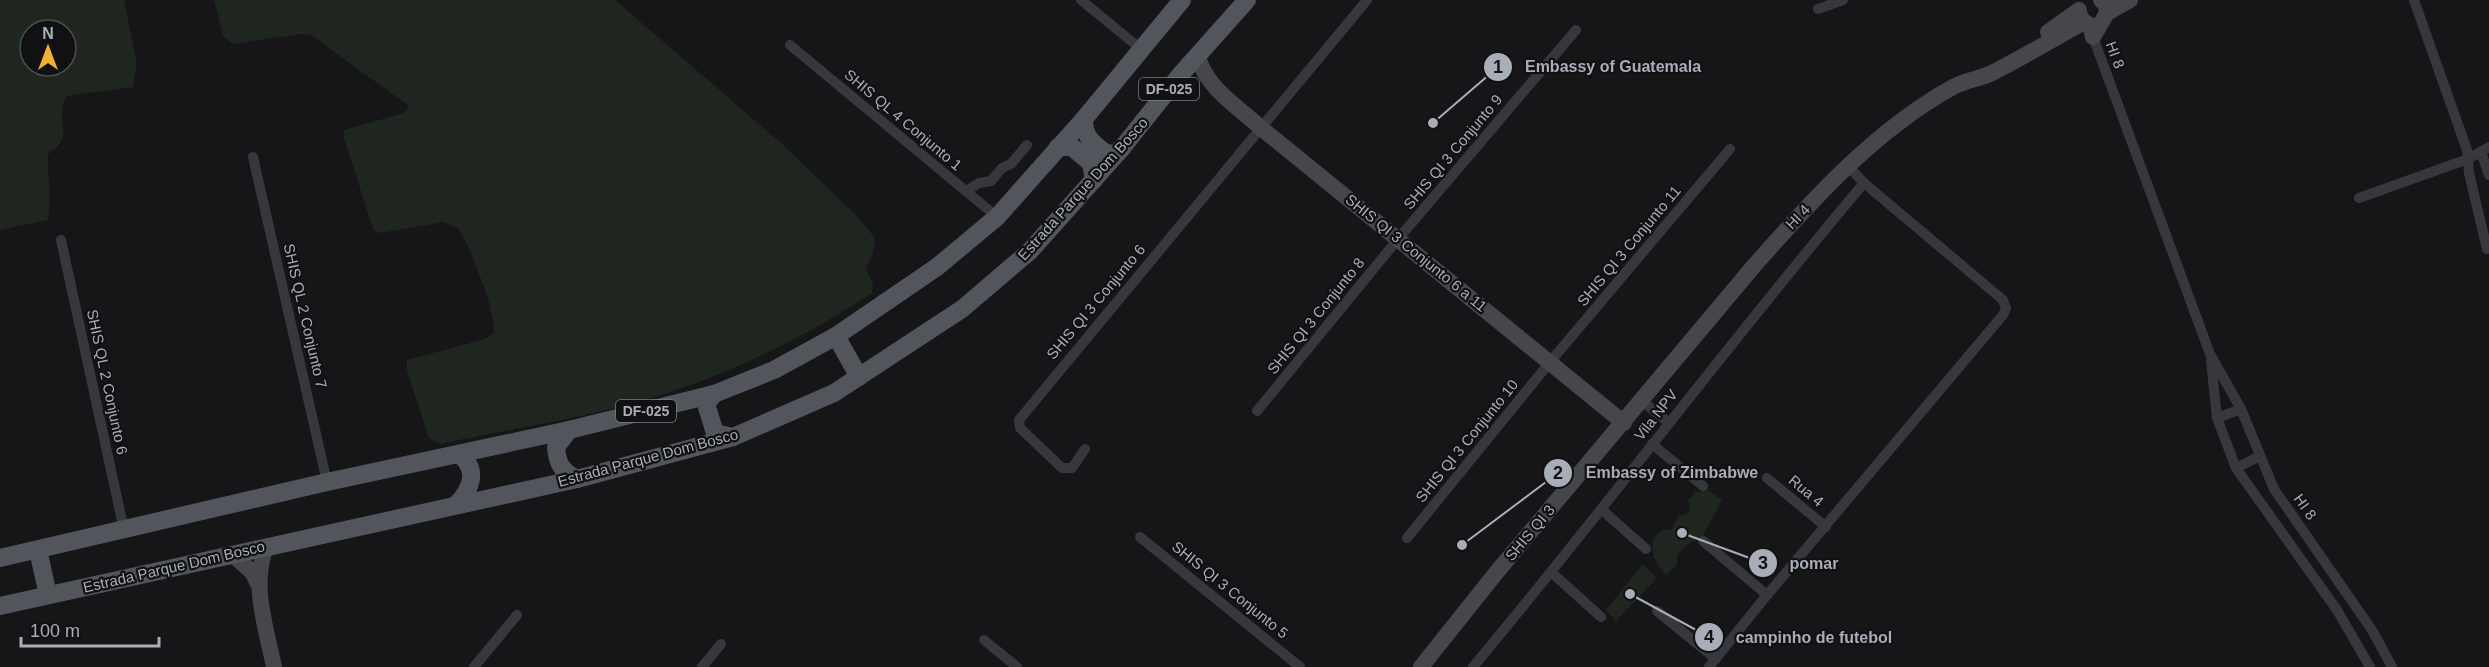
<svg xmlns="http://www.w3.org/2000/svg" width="2489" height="667" viewBox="0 0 2489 667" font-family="Arial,sans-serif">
  <rect width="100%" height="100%" fill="#161618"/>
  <!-- green -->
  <g fill="#1e261f" fill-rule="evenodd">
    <path d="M 0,0 L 124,0 L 137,64 L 133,87 L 66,96 C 53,123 78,135 48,154 C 47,176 52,199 48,220 L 0,230 ZM 30,30 L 66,30 L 66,66 L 30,66 Z"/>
    <path d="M 214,0 L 615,0 L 781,143 L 858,217 L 875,238 L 873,253 L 866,269 L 873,284 L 872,293 C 795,344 709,384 619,407 C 560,422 499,431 440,444 L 429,438 L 407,371 L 407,360 L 485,339 L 495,332 L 488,298 L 470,250 L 458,228 L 443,222 L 380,233 L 373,229 L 344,138 L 344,130 L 404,113 L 409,106 L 311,35 L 301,34 L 233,44 L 223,36 Z"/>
    <path d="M 1708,490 L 1722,500 C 1716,513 1708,523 1703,537 L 1688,544 L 1677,555 L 1677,565 L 1666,575 C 1655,563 1651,555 1653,539 L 1662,530 L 1671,530 L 1678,516 L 1686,514 L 1690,510 L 1688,500 L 1695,492 Z"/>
    <polygon points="1643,564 1657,578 1616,621 1606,610"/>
  </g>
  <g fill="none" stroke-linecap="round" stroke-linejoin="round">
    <!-- street -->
    <g stroke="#37383d" stroke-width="10">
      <polyline points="1081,0 1142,50"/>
      <polyline points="2414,0 2467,150 2469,173 2487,249"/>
      <polyline points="1818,9 1843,0"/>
      <polyline points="2093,37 2210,354 2241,409 2274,489 2372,630 2392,667"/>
      <polyline points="790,45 997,217"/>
      <polyline points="2481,152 2489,175"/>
      <polyline points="253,157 327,482"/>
      <polyline points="966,191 979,183 991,181 1002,168 1011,164 1027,145"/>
      <polyline points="2359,198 2468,159 2489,147"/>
      <polyline points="61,240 124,530"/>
      <polyline points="2211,361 2217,418 2236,468 2337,610 2370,667"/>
      <polyline points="1642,401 1668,422"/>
      <polyline points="1257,411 1398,239 1576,30"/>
      <polyline points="2217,418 2241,409"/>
      <polyline points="1652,444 1703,486"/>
      <polyline points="1085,449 1072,468 1062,468 1020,428 1019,420 1367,0"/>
      <polyline points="2236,468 2260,456"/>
      <polyline points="1767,478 1826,527"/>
      <polyline points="1602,510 1646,549"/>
      <polyline points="1140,537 1300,667"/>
      <polyline points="1407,538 1550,362 1730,149"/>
      <polyline points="1703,541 1767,595"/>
      <polyline points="1552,573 1601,617"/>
      <polyline points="1657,611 1716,659"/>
      <polyline points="984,640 1017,667"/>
      <polyline points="474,667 517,615"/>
      <polyline points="702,667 721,644"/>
      <path d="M 1473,667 C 1606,508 1730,341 1864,183"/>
      <polyline points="1709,667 1767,595 2003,315 2006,308 2003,300 1864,183 1849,167"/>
    </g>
    <!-- secondary -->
    <g stroke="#45474d" stroke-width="16">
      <polyline points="2107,13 2130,0"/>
      <polyline points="2079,14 2084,22 2090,25 2093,37 2107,13 2106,5 2101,0"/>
      <polyline points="2048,32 2079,10"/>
      <path d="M 1198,56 C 1205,87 1238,107 1261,128 L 1624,423"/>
      <path d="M 266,547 C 251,586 266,627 274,667"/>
      <polyline points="232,554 252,572 258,584"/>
      <path d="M 1421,667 L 1496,573 L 1753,267 C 1811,201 1875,130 1953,87 C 1965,80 1980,79 1992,73 C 2023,57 2054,39 2084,22"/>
    </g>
    <!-- primary -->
    <g stroke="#53555c" stroke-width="18">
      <path d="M 1084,119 C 1084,138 1093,143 1107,154 L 1116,153 L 1122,148"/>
      <polyline points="1058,147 1072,147 1091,163 1094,180"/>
      <polyline points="836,336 859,377"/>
      <polyline points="714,394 706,404 715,433 733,437"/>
      <path d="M 569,430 L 556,447 C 557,463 562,472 577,479"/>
      <path d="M 456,505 C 471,490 479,470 460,455"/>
      <polyline points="38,550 48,595"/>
      <polyline points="0,558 327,482 569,430 714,394 774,370 836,336 937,267 997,217 1084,119 1182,0"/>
      <polyline points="0,606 577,479 733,437 834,393 962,309 1030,251 1122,148 1181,74 1247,0"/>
    </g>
  </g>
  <g text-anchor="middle" stroke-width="4.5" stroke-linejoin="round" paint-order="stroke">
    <!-- shield labels -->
    <g fill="#111113" stroke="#7b7e86" stroke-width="1.5">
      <rect x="1139" y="78" width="60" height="22" rx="4.5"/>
      <rect x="616" y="400" width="60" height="22" rx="4.5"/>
    </g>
    <g font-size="14" font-weight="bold" fill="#a8adb8">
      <text x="1169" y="94">DF-025</text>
      <text x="646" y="416">DF-025</text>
    </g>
    <!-- street labels -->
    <g font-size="15" fill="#a8adb8" stroke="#111113">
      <text transform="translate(2115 55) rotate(70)" y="5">HI 8</text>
      <text transform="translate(903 120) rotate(40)" y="5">SHIS QL 4 Conjunto 1</text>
      <text transform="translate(1453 152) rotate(-50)" y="5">SHIS QI 3 Conjunto 9</text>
      <text transform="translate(1083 189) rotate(-48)" y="5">Estrada Parque Dom Bosco</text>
      <text transform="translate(1798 217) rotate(-46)" y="5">HI 4</text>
      <text transform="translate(1629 246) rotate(-50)" y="5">SHIS QI 3 Conjunto 11</text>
      <text transform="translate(1416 253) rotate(39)" y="5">SHIS QI 3 Conjunto 6 a 11</text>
      <text transform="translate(1096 302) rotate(-50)" y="5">SHIS QI 3 Conjunto 6</text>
      <text transform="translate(305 316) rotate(77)" y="5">SHIS QL 2 Conjunto 7</text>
      <text transform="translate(1316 316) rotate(-51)" y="5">SHIS QI 3 Conjunto 8</text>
      <text transform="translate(107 382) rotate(78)" y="5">SHIS QL 2 Conjunto 6</text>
      <text transform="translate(1656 415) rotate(-52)" y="5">Vila NPV</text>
      <text transform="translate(1467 441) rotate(-51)" y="5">SHIS QI 3 Conjunto 10</text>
      <text transform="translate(648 458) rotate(-15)" y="5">Estrada Parque Dom Bosco</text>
      <text transform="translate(1806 491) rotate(40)" y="5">Rua 4</text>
      <text transform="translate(2305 507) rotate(55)" y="5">HI 8</text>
      <text transform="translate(1530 533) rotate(-50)" y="5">SHIS QI 3</text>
      <text transform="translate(174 567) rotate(-13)" y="5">Estrada Parque Dom Bosco</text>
      <text transform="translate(1230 590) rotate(39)" y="5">SHIS QI 3 Conjunto 5</text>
    </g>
  </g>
  <!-- callouts -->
  <path fill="none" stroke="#a8adb8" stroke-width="2" d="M1433 123L1498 67M1462 545L1558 473M1682 533L1763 563M1630 594L1709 637"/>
  <g fill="#a8adb8" stroke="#111113" stroke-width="2">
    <circle cx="1433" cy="123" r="6"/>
    <circle cx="1462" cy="545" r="6"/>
    <circle cx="1682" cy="533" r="6"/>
    <circle cx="1630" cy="594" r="6"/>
    <circle cx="1498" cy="67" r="15"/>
    <circle cx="1558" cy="473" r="15"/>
    <circle cx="1763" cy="563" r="15"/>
    <circle cx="1709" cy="637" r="15"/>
  </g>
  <g font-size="18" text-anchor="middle" font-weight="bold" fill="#111">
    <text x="1498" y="73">1</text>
    <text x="1558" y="479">2</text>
    <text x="1763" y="569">3</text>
    <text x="1709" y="643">4</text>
  </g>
  <g font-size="16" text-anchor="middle" font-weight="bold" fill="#a8adb8" stroke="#111113" stroke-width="4.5" stroke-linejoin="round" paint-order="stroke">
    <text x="1613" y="72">Embassy of Guatemala</text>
    <text x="1672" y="478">Embassy of Zimbabwe</text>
    <text x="1814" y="569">pomar</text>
    <text x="1814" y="643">campinho de futebol</text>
  </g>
  <!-- north arrow -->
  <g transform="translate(48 48)"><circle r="28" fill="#111113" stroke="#4d4f55" stroke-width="1.5"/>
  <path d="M0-4.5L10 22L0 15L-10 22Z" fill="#f2b134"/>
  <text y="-9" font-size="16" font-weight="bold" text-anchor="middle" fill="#a8adb8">N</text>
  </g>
  <!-- scale -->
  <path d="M21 637v9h138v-9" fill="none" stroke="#a8adb8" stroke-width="3"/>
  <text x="30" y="637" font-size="18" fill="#a8adb8" stroke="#111113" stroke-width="4.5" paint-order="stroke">100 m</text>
</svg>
